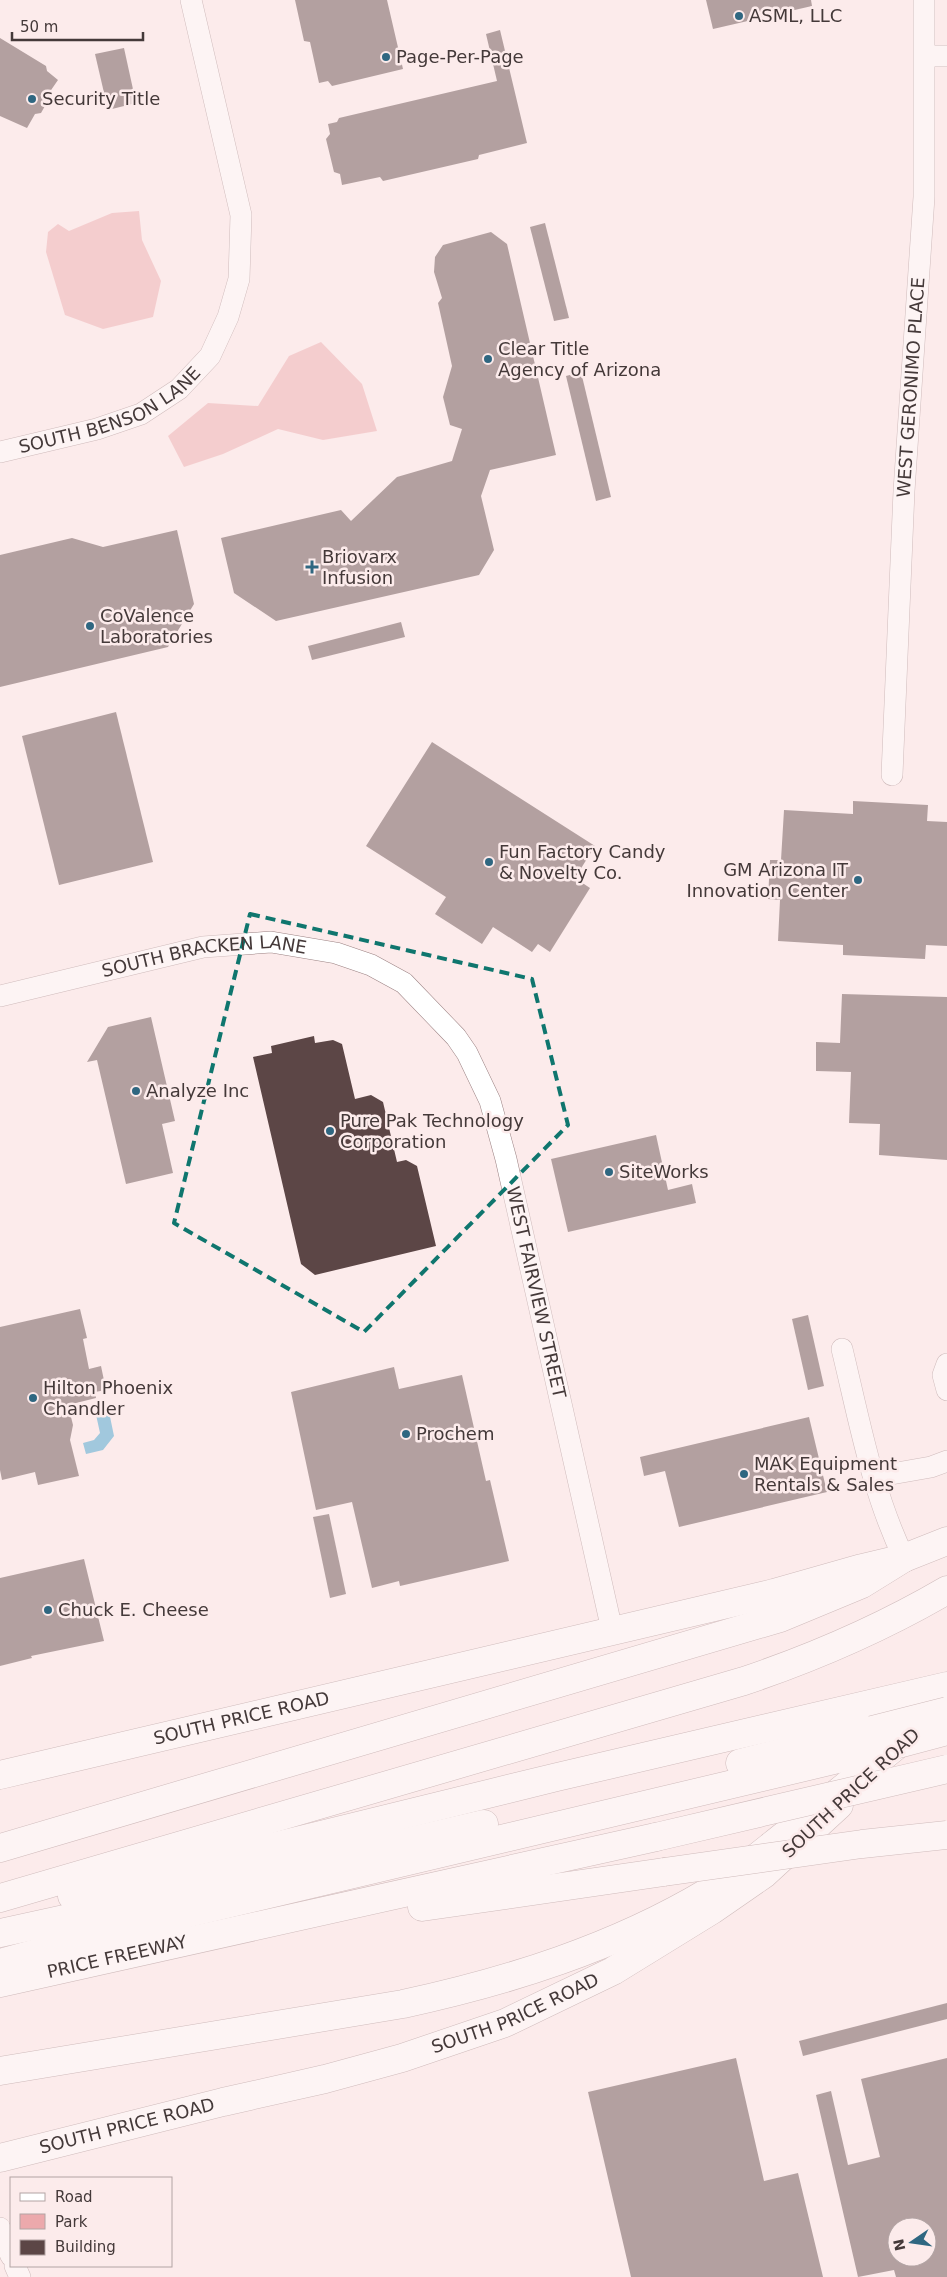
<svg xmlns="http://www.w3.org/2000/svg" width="947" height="2277" viewBox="0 0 947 2277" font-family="'DejaVu Sans',sans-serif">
  <rect width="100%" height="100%" fill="#fcebeb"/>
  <!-- green -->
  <g fill="#eca9ac">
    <polygon points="139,211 142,240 161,281 153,317 103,329 65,315 46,252 48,232 58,224 69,231 112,213"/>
    <polygon points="321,342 362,384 377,431 323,440 278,429 223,454 184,467 168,436 208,403 258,406 289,356"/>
  </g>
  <!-- water -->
  <polygon fill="#339ecc" points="108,1407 114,1436 103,1450 86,1454 83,1443 94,1440 100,1433 95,1410"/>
  <!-- building -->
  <g fill="#5c4646" fill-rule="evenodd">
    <polygon points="295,0 387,0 403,69 332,86 328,81 319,83 310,42 304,41"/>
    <polygon points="706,0 811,0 812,6 713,29"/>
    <polygon points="500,30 527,143 479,155 478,159 383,181 380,177 342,185 340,174 334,172 326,139 330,134 328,124 337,122 339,118 497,81 486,34"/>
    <polygon points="0,38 46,66 47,71 58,80 49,93 50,97 41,113 35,114 27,128 0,116"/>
    <polygon points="124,48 136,103 108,110 95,54"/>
    <polygon points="545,223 569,318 554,321 530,227"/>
    <polygon points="491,232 507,244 556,455 490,470 481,496 494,550 479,575 276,621 234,593 221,538 341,510 351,521 397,477 452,461 462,429 450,425 443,397 452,366 438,303 442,298 434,272 435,257 443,245"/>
    <polygon points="581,372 611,497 596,501 566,376"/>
    <polygon points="177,530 194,604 168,647 0,687 0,555 72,538 103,547"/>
    <polygon points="401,622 405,637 312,660 308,646"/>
    <polygon points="116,712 153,862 59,885 22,736"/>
    <polygon points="432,742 595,846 575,878 590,888 550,952 538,944 532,952 493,927 482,944 435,914 446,897 366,846"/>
    <polygon points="853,801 928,805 927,821 947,822 947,946 926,945 925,959 843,955 843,945 778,941 780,900 768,899 770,860 781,860 784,810 853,814"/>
    <polygon points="842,994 947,997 947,1160 879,1155 880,1124 849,1123 851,1072 816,1071 816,1042 840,1043"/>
    <polygon points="151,1017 175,1121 162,1124 173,1173 126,1184 97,1060 87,1062 108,1027"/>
    <polygon points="314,1036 315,1043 333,1040 342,1044 355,1099 371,1095 383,1102 397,1162 406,1160 417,1166 436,1246 315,1275 301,1264 253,1057 272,1053 271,1046"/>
    <polygon points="656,1135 668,1190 692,1184 696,1203 568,1232 551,1159"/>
    <polygon points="80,1309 87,1338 83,1339 89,1369 101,1366 106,1390 95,1392 96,1398 68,1405 73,1425 70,1440 79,1476 38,1485 35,1472 2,1480 0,1470 0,1327"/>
    <polygon points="808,1315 824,1386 808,1390 792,1319"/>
    <polygon points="394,1367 399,1389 462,1375 486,1481 490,1480 509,1561 400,1586 399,1581 372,1588 352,1502 316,1510 291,1392"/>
    <polygon points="809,1417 827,1492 679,1527 665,1471 644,1476 640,1457"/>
    <polygon points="329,1514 346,1594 330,1598 313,1517"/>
    <polygon points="84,1559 104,1641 31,1656 32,1658 0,1666 0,1578"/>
    <polygon points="947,2003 947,2019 803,2056 799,2041"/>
    <polygon points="736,2058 764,2181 798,2173 823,2277 631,2277 588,2092"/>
    <path d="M 947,2058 L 947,2277 L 896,2277 L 894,2270 L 858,2277 L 816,2095 L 831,2091 L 848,2165 L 880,2157 L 861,2079 ZM 897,2227 L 927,2227 L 927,2257 L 897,2257 Z"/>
  </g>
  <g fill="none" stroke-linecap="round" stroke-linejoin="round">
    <defs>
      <g id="minor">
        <polyline points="925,56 947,56"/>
        <path id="s1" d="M 0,452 L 97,429 L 141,414 L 179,389 L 210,356 L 228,317 L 239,279 L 241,215 L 191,0"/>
        <path id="s2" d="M 892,775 L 904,491 L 924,197 L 924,0"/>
        <path id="s3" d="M 0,996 L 203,947 L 271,942 L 336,953 L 371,965 L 404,983 L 456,1037 L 467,1053 L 490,1101 L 506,1159 L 612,1630"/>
        <path d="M 842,1349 C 859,1419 872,1492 904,1558"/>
        <polyline points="947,1364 943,1375 947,1390"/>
        <polyline points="874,1477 931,1467 947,1461"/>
        <polyline points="0,2228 11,2256"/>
        <polyline points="15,2266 20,2277"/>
      </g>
      <g id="major">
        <path id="s4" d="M 0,1775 L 774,1593 L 862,1568 L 904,1558 L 947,1541"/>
        <path id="s5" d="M 0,2158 L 223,2102 L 325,2079 L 402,2058 L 505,2023 L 613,1971 L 712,1910 L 764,1874 L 839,1805"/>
      </g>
      <g id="highway">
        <polyline points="740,1763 872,1730"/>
        <polyline points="0,1848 780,1618 862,1584 904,1558"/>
        <polyline points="72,1896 557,1777 947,1686"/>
        <path d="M 0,1898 L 744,1681 C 815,1657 882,1628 947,1590"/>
        <polyline points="422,1907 664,1872"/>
        <polyline points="0,1933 266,1875 484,1824"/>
        <polyline points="0,1963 143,1924 872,1751"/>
        <path id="s6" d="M 0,1983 L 656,1837"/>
        <path d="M 0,2071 L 403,2004 C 509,1981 614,1948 708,1892 C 737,1875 763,1852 790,1831 C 827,1801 865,1771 902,1741"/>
      </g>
    </defs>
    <!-- minor casing -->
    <use href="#minor" stroke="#9b8283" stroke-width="22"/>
    <!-- major casing -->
    <use href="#major" stroke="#9b8283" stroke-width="29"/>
    <!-- highway casing -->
    <use href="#highway" stroke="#9b8283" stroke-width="29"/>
    <!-- minor -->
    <use href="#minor" stroke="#fff" stroke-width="21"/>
    <!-- major -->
    <use href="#major" stroke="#fff" stroke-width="28"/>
    <!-- highway -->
    <use href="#highway" stroke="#fff" stroke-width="28"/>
    <defs>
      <g id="highway-bridge">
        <polyline points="872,1730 947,1711"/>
        <polyline points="872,1751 947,1731"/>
        <polyline points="656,1837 947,1769"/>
        <polyline points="664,1872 862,1844 947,1835"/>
      </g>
    </defs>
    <!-- highway-bridge casing -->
    <use href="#highway-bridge" stroke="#9b8283" stroke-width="29" stroke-linecap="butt"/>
    <!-- highway-bridge -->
    <use href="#highway-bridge" stroke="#fff" stroke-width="28"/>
  </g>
  <!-- marked area -->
  <path d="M0 0H947V2277H0ZM 250,914 L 532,979 L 568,1125 L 364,1332 L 174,1223 Z" fill="#fcebeb" fill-opacity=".55" fill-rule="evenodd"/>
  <path fill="none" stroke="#0f766e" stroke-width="4" stroke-dasharray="10 6" stroke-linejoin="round" d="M 250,914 L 532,979 L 568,1125 L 364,1332 L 174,1223 Z"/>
  <!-- markers -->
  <g fill="#2f6781" stroke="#fcebeb" stroke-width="2">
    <circle cx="739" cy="16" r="5"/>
    <circle cx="386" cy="57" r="5"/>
    <circle cx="32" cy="99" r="5"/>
    <circle cx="488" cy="359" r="5"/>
    <path d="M309.5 559.5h5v5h5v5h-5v5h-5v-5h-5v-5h5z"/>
    <circle cx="90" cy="626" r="5"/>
    <circle cx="489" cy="862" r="5"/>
    <circle cx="858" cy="880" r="5"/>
    <circle cx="136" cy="1091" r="5"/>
    <circle cx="330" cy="1131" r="5"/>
    <circle cx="609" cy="1172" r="5"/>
    <circle cx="33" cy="1398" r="5"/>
    <circle cx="406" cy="1434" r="5"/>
    <circle cx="744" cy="1474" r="5"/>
    <circle cx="48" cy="1610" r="5"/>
  </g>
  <g text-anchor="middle" stroke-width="5" stroke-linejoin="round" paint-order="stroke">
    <!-- poi labels -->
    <g font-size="18" fill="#443939" stroke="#fcebeb" text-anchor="start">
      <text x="749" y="22">ASML, LLC</text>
      <text x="396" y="63">Page-Per-Page</text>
      <text x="42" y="105">Security Title</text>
      <text x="498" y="355">Clear Title<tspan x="498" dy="21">Agency of Arizona</tspan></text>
      <text x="322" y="563">Briovarx<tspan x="322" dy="21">Infusion</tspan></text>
      <text x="100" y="622">CoValence<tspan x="100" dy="21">Laboratories</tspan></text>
      <text x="499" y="858">Fun Factory Candy<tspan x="499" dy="21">&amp; Novelty Co.</tspan></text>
      <text x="848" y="876" text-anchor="end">GM Arizona IT<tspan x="848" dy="21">Innovation Center</tspan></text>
      <text x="146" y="1097">Analyze Inc</text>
      <text x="340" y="1127">Pure Pak Technology<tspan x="340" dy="21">Corporation</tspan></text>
      <text x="619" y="1178">SiteWorks</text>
      <text x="43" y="1394">Hilton Phoenix<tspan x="43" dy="21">Chandler</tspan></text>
      <text x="416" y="1440">Prochem</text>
      <text x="754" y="1470">MAK Equipment<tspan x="754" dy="21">Rentals &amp; Sales</tspan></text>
      <text x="58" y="1616">Chuck E. Cheese</text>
    </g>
    <!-- street labels -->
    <g font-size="18" fill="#443939" stroke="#fcebeb">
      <text dy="6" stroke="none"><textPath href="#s2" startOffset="388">WEST GERONIMO PLACE</textPath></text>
      <text dy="6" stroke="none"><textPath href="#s1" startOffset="119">SOUTH BENSON LANE</textPath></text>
      <text dy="6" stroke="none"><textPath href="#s3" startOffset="209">SOUTH BRACKEN LANE</textPath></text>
      <text dy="6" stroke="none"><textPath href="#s3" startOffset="762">WEST FAIRVIEW STREET</textPath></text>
      <text dy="6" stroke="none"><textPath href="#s4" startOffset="248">SOUTH PRICE ROAD</textPath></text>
      <text transform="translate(851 1793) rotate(-43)" y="6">SOUTH PRICE ROAD</text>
      <text dy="6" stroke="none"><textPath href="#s6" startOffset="120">PRICE FREEWAY</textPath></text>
      <text dy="6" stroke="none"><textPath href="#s5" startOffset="536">SOUTH PRICE ROAD</textPath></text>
      <text dy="6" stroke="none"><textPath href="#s5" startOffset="131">SOUTH PRICE ROAD</textPath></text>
    </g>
  </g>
  <!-- legend -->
  <rect x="10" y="2177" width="162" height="90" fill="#fcebeb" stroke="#b2a4a4"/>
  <rect x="20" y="2193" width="25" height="8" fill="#ffffff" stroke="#b2a4a4"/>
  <text x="55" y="2202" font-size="15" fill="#443939">Road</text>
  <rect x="20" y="2214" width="25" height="15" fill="#eca9ac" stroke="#b2a4a4"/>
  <text x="55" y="2227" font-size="15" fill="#443939">Park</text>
  <rect x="20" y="2240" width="25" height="15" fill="#5c4646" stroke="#b2a4a4"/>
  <text x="55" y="2252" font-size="15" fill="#443939">Building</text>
  <!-- north arrow -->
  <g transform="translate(912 2242) rotate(257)"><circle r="24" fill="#fcebeb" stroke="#b2a4a4"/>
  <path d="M0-4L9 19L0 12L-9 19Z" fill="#2f6781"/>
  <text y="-8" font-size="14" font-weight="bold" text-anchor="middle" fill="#443939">N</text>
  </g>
  <!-- scale -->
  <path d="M12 32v8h131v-8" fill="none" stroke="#443939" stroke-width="2.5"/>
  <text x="20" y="32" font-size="15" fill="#443939" stroke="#fcebeb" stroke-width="4" paint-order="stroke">50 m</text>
</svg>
